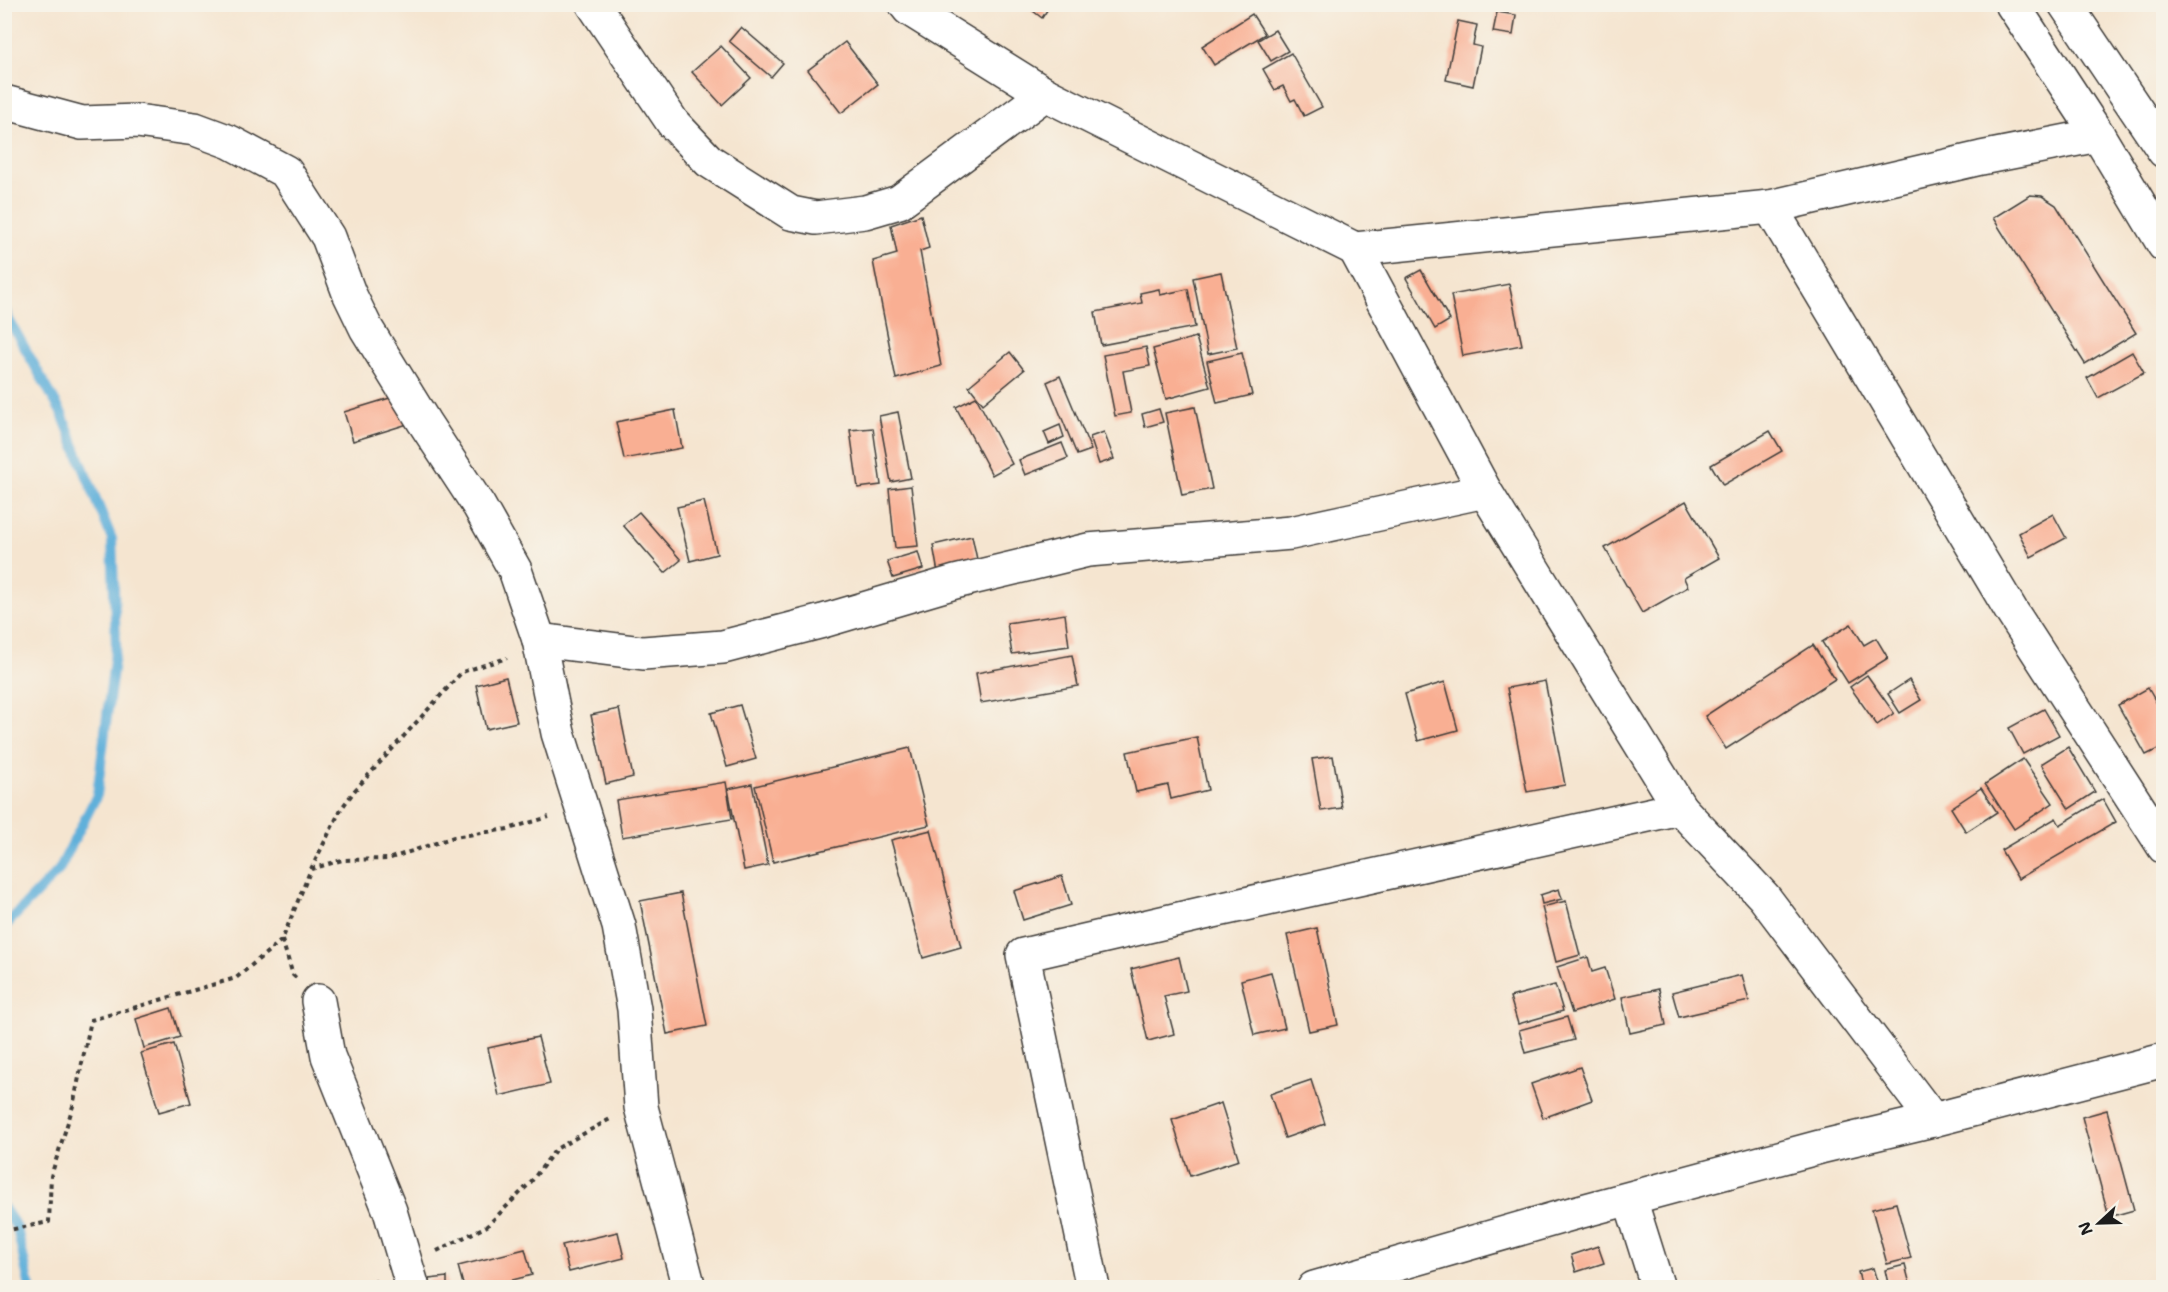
<svg xmlns="http://www.w3.org/2000/svg" width="2168" height="1292" viewBox="0 0 2168 1292" font-family="'Shantell Sans',sans-serif">
  <rect width="100%" height="100%" fill="#f7f3e8"/>
  <filter id="ink" filterUnits="userSpaceOnUse"><feTurbulence type="fractalNoise" baseFrequency=".0167" numOctaves="2"/><feDisplacementMap in="SourceGraphic" scale="12" xChannelSelector="R" yChannelSelector="G"/><feConvolveMatrix kernelMatrix="1 2 1 2 8 2 1 2 1" color-interpolation-filters="sRGB"/></filter>
  <filter id="wash" filterUnits="userSpaceOnUse"><feTurbulence type="fractalNoise" baseFrequency=".008" numOctaves="4" result="noise"/><feDisplacementMap in="SourceGraphic" scale="24" xChannelSelector="R" yChannelSelector="G"/><feGaussianBlur stdDeviation="1.35" result="paint"/><feColorMatrix in="noise" values="0 0 0 0 0 0 0 0 0 0 0 0 0 0 0 0 0 1.4 0 .05"/><feComposite in="paint" operator="in"/></filter>
  <g filter="url(#wash)">
    <rect width="100%" height="100%" fill="#f5e5d0"/>
    <g fill="none" stroke-linecap="round" stroke-linejoin="round">
      <!-- stream -->
      <g stroke="#60b0da" stroke-width="10">
        <polyline points="4,307 9,320 62,414 112,539 116,645 97,795 59,870 4,927"/>
        <polyline points="4,1208 17,1228 30,1288"/>
      </g>
    </g>
    <g id="blocks">
      <!-- building -->
      <g fill="#f9af93">
        <polygon points="1024,4 1051,4 1042,18"/>
        <polygon points="1497,12 1516,15 1513,35 1493,32"/>
        <polygon points="1252,14 1265,34 1214,65 1202,46"/>
        <polygon points="1458,21 1477,25 1473,45 1481,47 1473,86 1446,80"/>
        <polygon points="741,27 783,63 771,77 729,41"/>
        <polygon points="1275,30 1288,51 1271,61 1258,40"/>
        <polygon points="845,42 878,84 841,113 808,70"/>
        <polygon points="721,46 751,78 722,105 692,72"/>
        <polygon points="1291,53 1322,107 1304,116 1295,99 1291,101 1283,86 1275,90 1263,69"/>
        <polygon points="2030,195 2042,196 2056,205 2136,333 2085,364 1993,218"/>
        <polygon points="921,215 929,248 920,251 941,366 896,379 873,261 897,254 891,225"/>
        <polygon points="1421,270 1450,320 1435,329 1406,278"/>
        <polygon points="1221,272 1237,348 1208,354 1193,278"/>
        <polygon points="1509,284 1522,345 1463,356 1451,295"/>
        <polygon points="1159,289 1160,295 1188,289 1195,327 1101,345 1095,312 1142,303 1140,293"/>
        <polygon points="1196,337 1210,387 1166,399 1153,349"/>
        <polygon points="1146,347 1150,366 1123,371 1131,413 1115,416 1103,355"/>
        <polygon points="1010,352 1024,370 983,404 969,386"/>
        <polygon points="2132,352 2144,373 2098,398 2087,378"/>
        <polygon points="1242,353 1252,395 1217,403 1207,361"/>
        <polygon points="1060,376 1091,450 1077,455 1047,382"/>
        <polygon points="403,394 411,423 353,441 344,412"/>
        <polygon points="976,397 1012,464 992,475 956,407"/>
        <polygon points="1195,407 1212,489 1182,495 1165,413"/>
        <polygon points="1159,409 1163,422 1145,427 1142,414"/>
        <polygon points="675,410 682,448 624,459 616,422"/>
        <polygon points="898,412 911,478 891,482 879,416"/>
        <polygon points="1060,425 1064,437 1049,444 1044,432"/>
        <polygon points="873,428 881,485 858,488 850,430"/>
        <polygon points="1770,431 1782,451 1723,485 1711,465"/>
        <polygon points="1104,432 1114,459 1099,464 1090,437"/>
        <polygon points="1062,443 1068,458 1025,475 1019,460"/>
        <polygon points="911,486 918,546 895,548 889,489"/>
        <polygon points="704,501 717,554 690,561 677,507"/>
        <polygon points="1686,501 1719,558 1684,578 1688,587 1642,613 1605,548"/>
        <polygon points="639,512 681,560 665,573 623,525"/>
        <polygon points="2053,514 2066,538 2031,557 2019,533"/>
        <polygon points="972,536 978,564 938,573 933,545"/>
        <polygon points="918,552 923,569 893,578 887,561"/>
        <polygon points="1065,614 1069,646 1012,654 1007,623"/>
        <polygon points="1851,624 1864,645 1876,638 1888,658 1848,683 1822,642"/>
        <polygon points="1813,645 1835,679 1726,749 1705,716"/>
        <polygon points="1072,655 1078,686 981,703 976,673"/>
        <polygon points="1867,675 1894,713 1877,725 1850,687"/>
        <polygon points="506,677 517,722 486,729 476,685"/>
        <polygon points="1909,680 1921,700 1900,713 1888,694"/>
        <polygon points="1545,681 1565,785 1527,792 1507,688"/>
        <polygon points="1445,682 1458,730 1418,741 1405,694"/>
        <polygon points="2148,688 2164,716 2164,746 2146,755 2118,705"/>
        <polygon points="740,705 756,759 727,767 711,713"/>
        <polygon points="619,709 633,777 606,784 591,715"/>
        <polygon points="2044,709 2059,735 2023,754 2009,728"/>
        <polygon points="1197,737 1208,790 1171,799 1168,785 1136,792 1127,752"/>
        <polygon points="2068,747 2095,792 2069,809 2041,764"/>
        <polygon points="910,748 929,825 773,862 755,786"/>
        <polygon points="1333,756 1342,808 1321,811 1312,759"/>
        <polygon points="2023,759 2053,803 2014,829 1985,784"/>
        <polygon points="726,782 732,819 622,837 616,800"/>
        <polygon points="752,784 768,865 744,870 728,789"/>
        <polygon points="1981,788 1997,812 1966,832 1951,808"/>
        <polygon points="2103,799 2116,822 2018,879 2001,850 2056,818 2060,825"/>
        <polygon points="931,830 961,947 923,958 891,840"/>
        <polygon points="1062,876 1071,905 1023,920 1014,891"/>
        <polygon points="1559,889 1562,899 1542,904 1540,895"/>
        <polygon points="681,893 707,1026 667,1034 640,901"/>
        <polygon points="1566,901 1580,955 1556,962 1542,907"/>
        <polygon points="1317,928 1338,1025 1309,1031 1287,935"/>
        <polygon points="1179,957 1187,991 1164,996 1174,1034 1148,1041 1131,969"/>
        <polygon points="1588,957 1592,972 1605,968 1615,999 1572,1013 1557,967"/>
        <polygon points="1271,972 1285,1028 1254,1035 1241,980"/>
        <polygon points="1742,975 1749,1001 1679,1017 1672,992"/>
        <polygon points="1555,985 1563,1011 1518,1024 1510,997"/>
        <polygon points="1659,989 1666,1025 1630,1033 1622,997"/>
        <polygon points="171,1008 180,1037 144,1048 136,1019"/>
        <polygon points="1567,1017 1574,1040 1525,1053 1519,1030"/>
        <polygon points="538,1037 550,1084 499,1096 488,1048"/>
        <polygon points="174,1044 191,1103 159,1112 141,1053"/>
        <polygon points="1580,1067 1592,1100 1543,1118 1531,1084"/>
        <polygon points="1311,1080 1325,1124 1285,1138 1270,1094"/>
        <polygon points="1221,1103 1239,1160 1190,1176 1172,1120"/>
        <polygon points="2107,1110 2134,1210 2109,1217 2082,1117"/>
        <polygon points="1896,1203 1911,1258 1887,1264 1872,1209"/>
        <polygon points="618,1232 624,1258 569,1272 562,1245"/>
        <polygon points="1598,1246 1604,1263 1576,1272 1571,1255"/>
        <polygon points="525,1249 532,1275 482,1288 464,1288 458,1266"/>
        <polygon points="1905,1265 1911,1288 1889,1288 1885,1270"/>
        <polygon points="1873,1268 1879,1288 1862,1288 1858,1272"/>
        <polygon points="447,1277 447,1288 429,1288 429,1279"/>
      </g>
    </g>
  </g>
  <g filter="url(#ink)">
    <use href="#blocks" fill-opacity="0" stroke="#3d3a37" stroke-width="1.5"/>
    <g fill="none" stroke-linecap="round" stroke-linejoin="round">
      <defs>
        <g id="minor">
          <polyline points="593,4 673,123 709,161 791,213 816,218 865,212 899,202 1045,94"/>
          <polyline points="905,4 909,9 1045,94 1355,249 1770,207 1981,158 2098,135"/>
          <polyline points="2012,4 2098,135 2164,245"/>
          <polyline points="2065,4 2164,151"/>
          <polyline points="4,102 82,123 137,121 195,129 230,142 286,172 328,237 349,293 366,328 424,422 479,506 515,570 539,640 558,733 619,926 634,1009 641,1107 689,1288"/>
          <polyline points="1770,207 2012,612 2164,847"/>
          <polyline points="1355,249 1485,491 1680,808 1764,897 1933,1120"/>
          <polyline points="539,640 643,653 723,647 823,621 955,582 1088,550 1291,533 1485,491"/>
          <polyline points="318,1001 328,1056 390,1211 413,1288"/>
          <polyline points="1630,1199 1658,1288"/>
          <polyline points="1093,1288 1023,955 1209,912 1680,808"/>
          <polyline points="1314,1288 1571,1214 1820,1147 1933,1120 2164,1060"/>
        </g>
      </defs>
      <!-- minor casing -->
      <use href="#minor" stroke="#3d3a37" stroke-width="36"/>
      <!-- path -->
      <g stroke="#3d3a37" stroke-width="4" stroke-dasharray="4.5 4.5" stroke-linecap="butt">
        <polyline points="311,869 342,860 388,859 454,837 508,829 549,817"/>
        <polyline points="282,940 293,975 296,978"/>
        <polyline points="4,1231 49,1222 51,1176 73,1106 91,1020 236,978 282,940 311,869 341,809 355,790 462,672 507,658"/>
        <polyline points="437,1251 487,1226 530,1183 556,1149 610,1119"/>
        <polyline points="355,1288 377,1281"/>
      </g>
      <!-- minor -->
      <use href="#minor" stroke="#fff" stroke-width="33"/>
    </g>
  </g>
  <!-- margin -->
  <rect width="2168" height="1292" fill="none" stroke="#f7f3e8" stroke-width="24"/>
  <!-- north arrow -->
  <g transform="translate(2099 1223) rotate(248)" stroke="#f7f3e8" stroke-width="4.5" paint-order="stroke">
  <path d="M0-4.5L10 22L0 15L-10 22Z" fill="#1c1c1c"/>
  <text y="-9" font-size="16" font-weight="bold" text-anchor="middle" fill="#1c1c1c">N</text>
  </g>
</svg>
